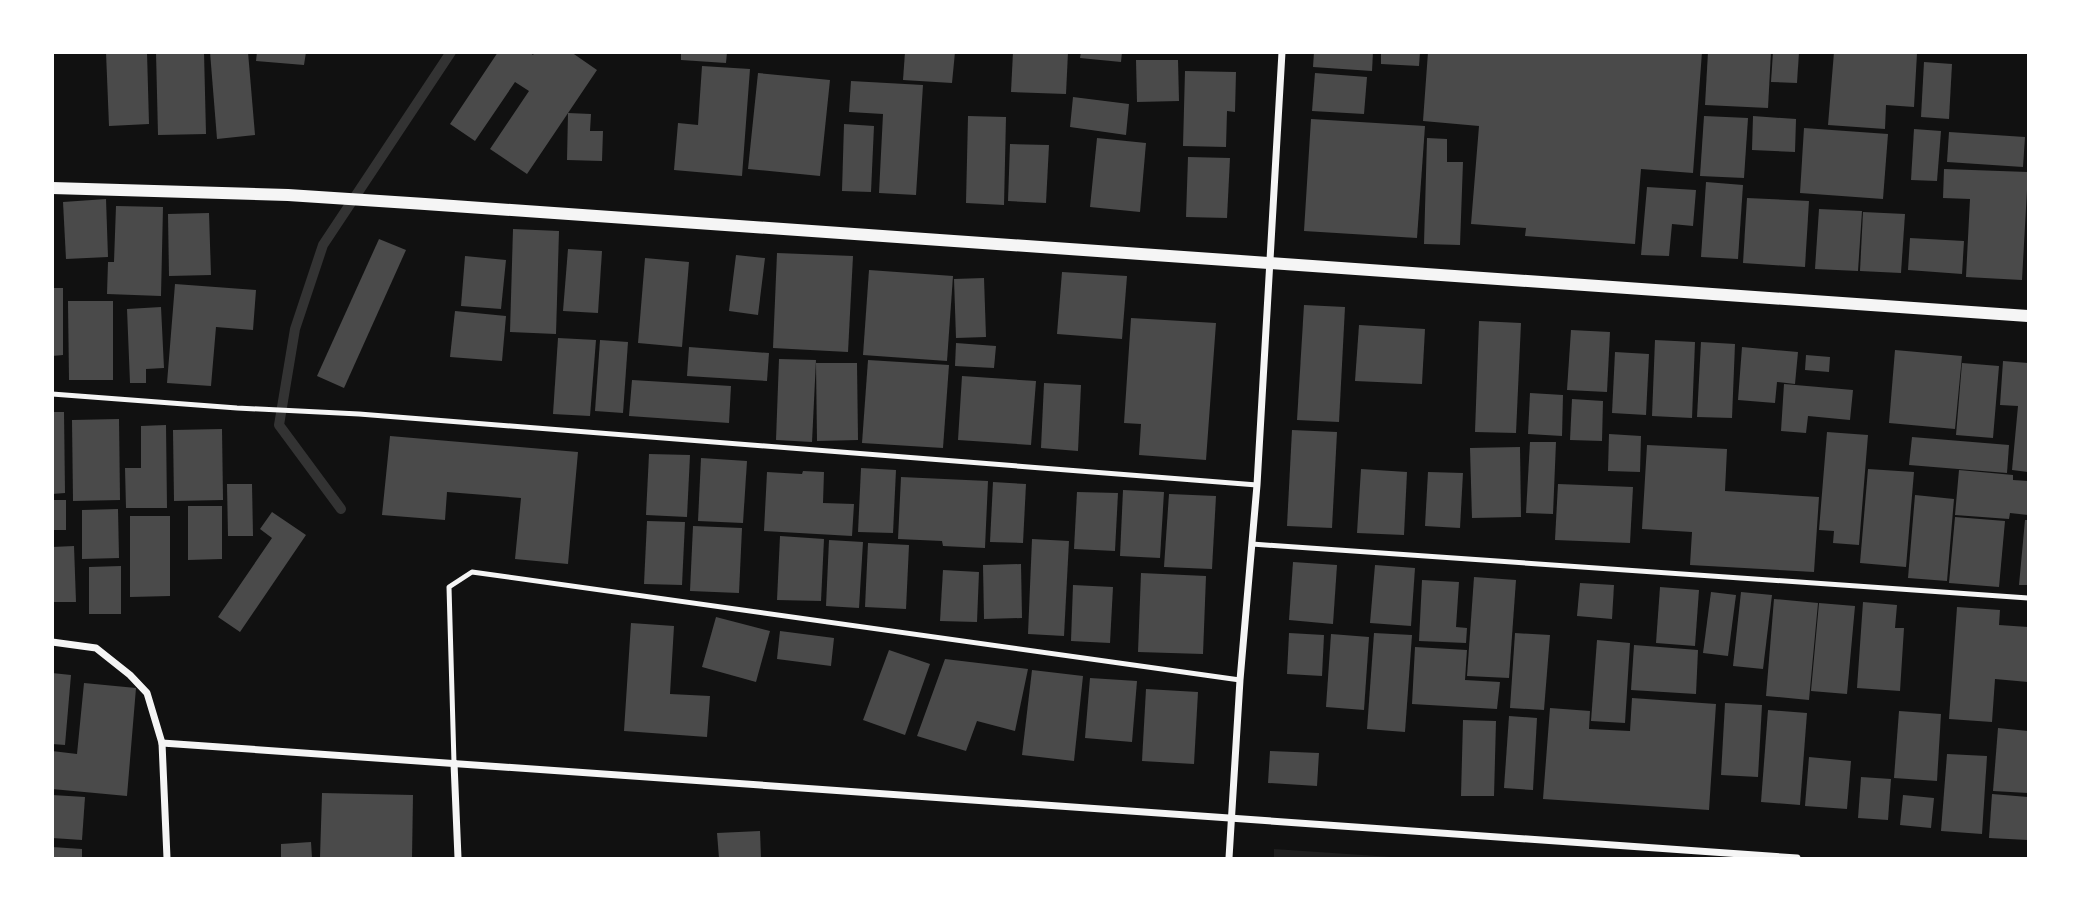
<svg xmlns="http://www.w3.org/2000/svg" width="2081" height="911" viewBox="0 0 2081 911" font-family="'IBM Plex Sans',sans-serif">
  <rect width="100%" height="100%" fill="#111"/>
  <!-- green -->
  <polygon fill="#202020" points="1274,849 1406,858 1274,858"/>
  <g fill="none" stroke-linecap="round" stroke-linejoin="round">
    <!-- stream -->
    <polyline stroke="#333" stroke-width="10" points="341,509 279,425 295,329 323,245 451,52"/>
  </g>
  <!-- building -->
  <g fill="#4a4a4a">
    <polygon points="106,52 147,52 149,124 109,126"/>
    <polygon points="156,52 204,52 206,134 158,135"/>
    <polygon points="210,52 248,52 255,135 217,139"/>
    <polygon points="257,52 306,52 304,65 256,61"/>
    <polygon points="498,52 529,52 533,55 535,52 571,52 597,70 527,174 490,149 529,91 515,82 475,141 450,124"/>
    <polygon points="681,52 727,52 726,63 681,60"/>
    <polygon points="905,52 955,52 952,83 903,80"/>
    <polygon points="1013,52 1068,52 1066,94 1011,92"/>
    <polygon points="1081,52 1122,52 1121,62 1080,58"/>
    <polygon points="1314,52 1373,52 1372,71 1313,67"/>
    <polygon points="1381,52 1420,52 1419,66 1381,64"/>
    <polygon points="1428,52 1702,52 1693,173 1641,169 1635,244 1525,236 1526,228 1471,224 1479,126 1423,121"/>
    <polygon points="1708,52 1771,52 1768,108 1705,105"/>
    <polygon points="1773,52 1799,52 1797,83 1771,82"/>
    <polygon points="1834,52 1917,53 1914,107 1886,105 1885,129 1828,125"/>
    <polygon points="1136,60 1178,60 1179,101 1137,102"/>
    <polygon points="1924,62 1952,64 1949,119 1921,117"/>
    <polygon points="702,66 750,69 742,176 674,170 678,123 698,125"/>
    <polygon points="1185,71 1236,72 1235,112 1227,111 1226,147 1183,146"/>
    <polygon points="758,73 830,80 820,176 748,169"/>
    <polygon points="1315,73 1367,77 1364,114 1312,111"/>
    <polygon points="851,81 923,85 916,195 879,193 883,114 849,112"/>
    <polygon points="1073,97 1129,104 1126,135 1070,127"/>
    <polygon points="568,113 591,114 590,131 603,131 602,161 567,160"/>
    <polygon points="968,116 1006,117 1004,205 966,203"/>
    <polygon points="1704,116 1748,118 1744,178 1700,176"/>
    <polygon points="1753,116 1796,119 1795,152 1752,150"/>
    <polygon points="1311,119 1425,126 1417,238 1304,231"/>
    <polygon points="844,124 874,126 871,192 842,191"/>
    <polygon points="1804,128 1888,134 1883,199 1800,193"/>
    <polygon points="1914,129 1941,131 1937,181 1911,180"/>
    <polygon points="1949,132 2025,137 2023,167 1947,162"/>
    <polygon points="1097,138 1146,143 1140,212 1090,207"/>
    <polygon points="1427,138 1447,139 1447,162 1463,162 1460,245 1424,244"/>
    <polygon points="1010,144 1049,145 1046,203 1008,201"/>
    <polygon points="1188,157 1230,158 1227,218 1186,217"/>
    <polygon points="1944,169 2028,172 2022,280 1966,277 1970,199 1943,198"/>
    <polygon points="1706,182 1743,185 1738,259 1701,257"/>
    <polygon points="1647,187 1696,190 1693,226 1672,224 1669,256 1641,255"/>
    <polygon points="1747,198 1809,201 1805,267 1743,263"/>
    <polygon points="106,199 108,257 66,259 63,202"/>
    <polygon points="116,206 163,207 161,296 107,294 108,262 114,262"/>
    <polygon points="1819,209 1862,211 1858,271 1815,269"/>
    <polygon points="1863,212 1905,214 1901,273 1860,271"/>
    <polygon points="209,213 211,275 169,276 168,214"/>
    <polygon points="513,229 559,231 556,334 510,332"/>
    <polygon points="1910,238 1964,241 1962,274 1908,270"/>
    <polygon points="379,239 406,250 344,388 317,376"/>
    <polygon points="568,249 602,251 598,313 563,311"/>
    <polygon points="777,253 853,256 848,352 773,348"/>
    <polygon points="736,255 765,258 758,315 729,311"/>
    <polygon points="465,256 506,260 501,309 461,306"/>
    <polygon points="645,258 689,262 682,347 638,343"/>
    <polygon points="869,270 953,276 947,361 863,355"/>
    <polygon points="1062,272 1127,276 1122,339 1057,334"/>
    <polygon points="984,278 986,337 956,338 954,279"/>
    <polygon points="175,284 256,290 253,330 216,327 211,386 167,383"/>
    <polygon points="52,288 63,288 63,355 52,356"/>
    <polygon points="68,301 113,301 113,380 69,380"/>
    <polygon points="1304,305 1345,307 1339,422 1297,420"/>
    <polygon points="161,307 164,368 146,369 146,383 130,383 127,309"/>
    <polygon points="455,311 506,316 502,361 450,357"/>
    <polygon points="1131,318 1216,323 1206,460 1139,455 1141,424 1124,423"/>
    <polygon points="1479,321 1521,323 1516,433 1475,432"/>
    <polygon points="1359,325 1425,329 1422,384 1355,381"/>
    <polygon points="1571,330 1610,332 1607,392 1567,390"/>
    <polygon points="558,338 596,340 590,416 553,414"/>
    <polygon points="600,340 628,342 623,413 595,411"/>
    <polygon points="1655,340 1695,342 1692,418 1652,416"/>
    <polygon points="1701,342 1735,344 1732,418 1697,417"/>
    <polygon points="956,343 996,346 994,368 955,366"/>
    <polygon points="689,347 769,353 767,381 687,376"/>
    <polygon points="1742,347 1798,352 1795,384 1777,382 1775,403 1738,400"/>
    <polygon points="1895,350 1962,356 1955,429 1889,423"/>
    <polygon points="1615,352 1649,354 1646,415 1612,413"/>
    <polygon points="1806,355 1830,357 1829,372 1805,370"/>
    <polygon points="779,359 816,360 812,442 776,440"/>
    <polygon points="868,360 949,365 943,448 862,443"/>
    <polygon points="2003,361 2028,363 2028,472 2012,470 2018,406 2000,405"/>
    <polygon points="816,363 857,363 858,440 817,441"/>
    <polygon points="1962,363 1999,366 1993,438 1956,435"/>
    <polygon points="962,376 1036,381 1031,445 958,440"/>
    <polygon points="632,380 731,386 729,423 629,416"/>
    <polygon points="1044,383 1081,385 1078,451 1041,448"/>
    <polygon points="1784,384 1853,390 1850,420 1808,416 1806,433 1781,431"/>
    <polygon points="1530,393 1563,395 1562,436 1528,434"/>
    <polygon points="1572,399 1603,401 1602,441 1570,440"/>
    <polygon points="52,412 64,412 65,493 52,494"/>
    <polygon points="119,419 120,500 73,501 72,420"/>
    <polygon points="166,425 167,508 126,508 125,468 141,468 141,426"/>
    <polygon points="222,429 223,500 174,501 173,430"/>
    <polygon points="1292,430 1337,432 1332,528 1287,526"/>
    <polygon points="1827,432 1868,435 1859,545 1833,543 1834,531 1819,530"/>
    <polygon points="1609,434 1641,436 1640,472 1608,471"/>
    <polygon points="390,436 578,452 568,564 515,559 521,498 447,492 445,520 382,515"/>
    <polygon points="1912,437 2009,445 2007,473 1909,465"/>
    <polygon points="1530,442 1556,442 1553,514 1526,513"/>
    <polygon points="1647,445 1727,449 1725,491 1819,497 1814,572 1690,565 1692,532 1642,529"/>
    <polygon points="1520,447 1521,517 1472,518 1470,448"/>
    <polygon points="649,454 690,455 687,517 646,515"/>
    <polygon points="701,458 747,461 743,523 698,521"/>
    <polygon points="861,468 896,470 893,533 858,532"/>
    <polygon points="1361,469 1407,472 1404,535 1357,533"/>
    <polygon points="1868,469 1914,472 1906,567 1860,563"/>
    <polygon points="1959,470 2013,475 2013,480 2028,481 2028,515 2010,513 2009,519 1955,515"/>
    <polygon points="803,471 824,472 823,503 854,504 852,536 764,531 767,472 802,474"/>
    <polygon points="1428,472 1463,473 1460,528 1425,526"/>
    <polygon points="901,477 988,481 985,548 943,546 942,541 898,539"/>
    <polygon points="993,482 1026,484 1023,543 990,542"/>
    <polygon points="227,484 252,484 253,536 228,536"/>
    <polygon points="1558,484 1633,487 1630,543 1555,540"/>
    <polygon points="1123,490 1164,492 1160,558 1120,556"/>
    <polygon points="1077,492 1118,493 1115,551 1074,549"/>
    <polygon points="1169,494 1216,496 1212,569 1164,567"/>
    <polygon points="1915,495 1954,499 1947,581 1908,578"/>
    <rect x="52" y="500" width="14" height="30"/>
    <polygon points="188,506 222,506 222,559 188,560"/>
    <polygon points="118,509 119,558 82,559 82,510"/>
    <polygon points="272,512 306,535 240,632 218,617 272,538 260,529"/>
    <polygon points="130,516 170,516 170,596 130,597"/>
    <polygon points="1955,517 2005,521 1999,587 1949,583"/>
    <polygon points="2025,520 2028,520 2028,585 2019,585"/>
    <polygon points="647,521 685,522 682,585 644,584"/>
    <polygon points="693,526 742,528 739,593 690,591"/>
    <polygon points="780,536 824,539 821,601 777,600"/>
    <polygon points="1032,539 1069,541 1064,636 1028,634"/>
    <polygon points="829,540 863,542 859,608 826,606"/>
    <polygon points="868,543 909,545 906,609 865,607"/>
    <polygon points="74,546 76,602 52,602 52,547"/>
    <polygon points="1293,562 1337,565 1333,624 1289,620"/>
    <polygon points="1021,564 1022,618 984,619 983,565"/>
    <polygon points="1375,565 1415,568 1411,626 1370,623"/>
    <polygon points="121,566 121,614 89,614 89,567"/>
    <polygon points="943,570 979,572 977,622 940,621"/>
    <polygon points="1141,573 1206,576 1203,654 1138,652"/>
    <polygon points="1474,577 1516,580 1509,678 1467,676"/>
    <polygon points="1422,580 1459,582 1456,627 1467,628 1466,643 1419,641"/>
    <polygon points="1580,583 1614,585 1612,619 1577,616"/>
    <polygon points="1073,585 1113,587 1110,643 1071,641"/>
    <polygon points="1660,587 1699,590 1695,646 1656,643"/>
    <polygon points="1711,592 1736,595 1728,656 1703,653"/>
    <polygon points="1741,592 1772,595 1763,669 1733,666"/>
    <polygon points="1774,599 1818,603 1809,700 1766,696"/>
    <polygon points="1863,602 1897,605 1895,628 1904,628 1900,691 1857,688"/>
    <polygon points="1819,603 1855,606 1847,694 1811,691"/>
    <polygon points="1957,607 2000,610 1999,625 2028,627 2028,682 1995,679 1992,722 1949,719"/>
    <polygon points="716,617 770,631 756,682 702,667"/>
    <polygon points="631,623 674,626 670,694 710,696 707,737 624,731"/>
    <polygon points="780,631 834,638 831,666 777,659"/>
    <polygon points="1289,633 1324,635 1322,676 1287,674"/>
    <polygon points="1374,633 1412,635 1405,732 1367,729"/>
    <polygon points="1515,633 1550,635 1544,710 1510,708"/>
    <polygon points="1331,634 1369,637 1364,710 1326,707"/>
    <polygon points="1597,640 1630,643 1625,723 1591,721"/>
    <polygon points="1634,645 1698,650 1696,694 1631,690"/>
    <polygon points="1415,647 1467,650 1465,680 1500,682 1497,709 1412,704"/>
    <polygon points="889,650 930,664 905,735 863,720"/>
    <polygon points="945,659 1028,669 1015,731 977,721 966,751 917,736"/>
    <polygon points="1032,670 1083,676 1074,761 1022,755"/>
    <polygon points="52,673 71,675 65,745 52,744"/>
    <polygon points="1090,678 1137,681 1132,742 1085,738"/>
    <polygon points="84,683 136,688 127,796 52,789 52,751 77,754"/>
    <polygon points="1146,689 1198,692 1194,764 1142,761"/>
    <polygon points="1632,698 1716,704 1709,810 1543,799 1550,708 1590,711 1589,729 1630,731"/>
    <polygon points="1725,703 1762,705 1758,777 1721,775"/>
    <polygon points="1768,710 1807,713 1800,805 1761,802"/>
    <polygon points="1899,711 1941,714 1937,781 1894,778"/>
    <polygon points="1509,716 1537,718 1533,790 1504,788"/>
    <polygon points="1463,720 1496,721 1494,796 1461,796"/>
    <polygon points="1998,728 2028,731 2028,793 1993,791"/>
    <polygon points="1270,751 1319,753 1317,786 1268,783"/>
    <polygon points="1947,754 1987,756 1982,834 1941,831"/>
    <polygon points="1809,757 1851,761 1847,809 1805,806"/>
    <polygon points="1861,777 1891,779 1888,820 1858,818"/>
    <polygon points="322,793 413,795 412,858 320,858"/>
    <polygon points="1992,794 2028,797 2028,840 1989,838"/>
    <polygon points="52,795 85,797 82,840 52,838"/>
    <polygon points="1903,795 1934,798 1931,828 1900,825"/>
    <polygon points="760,831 761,858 719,858 717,833"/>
    <polygon points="311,842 312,858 281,858 281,844"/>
    <polygon points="52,847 82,849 82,858 52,858"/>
  </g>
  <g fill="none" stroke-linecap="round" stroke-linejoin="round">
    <!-- service -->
    <g stroke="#f5f5f5" stroke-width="5">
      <polyline points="52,394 237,408 359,414 1257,485"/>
      <polyline points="1252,544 2028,598"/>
      <polyline points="454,763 449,587 472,572 1240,680"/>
    </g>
    <!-- minor -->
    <g stroke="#f5f5f5" stroke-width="7">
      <polyline points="52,642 96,648 130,675 147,693 162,743 167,858"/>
      <polyline points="162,743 1797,858"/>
      <polyline points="454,763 458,858"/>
      <polyline points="1229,858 1240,680 1257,485 1282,52"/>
    </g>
    <!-- tertiary -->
    <polyline stroke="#f5f5f5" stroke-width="12" points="52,188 288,195 425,204 2028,316"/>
  </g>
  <!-- border -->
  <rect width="2081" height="911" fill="none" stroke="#ffffff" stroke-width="108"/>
</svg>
